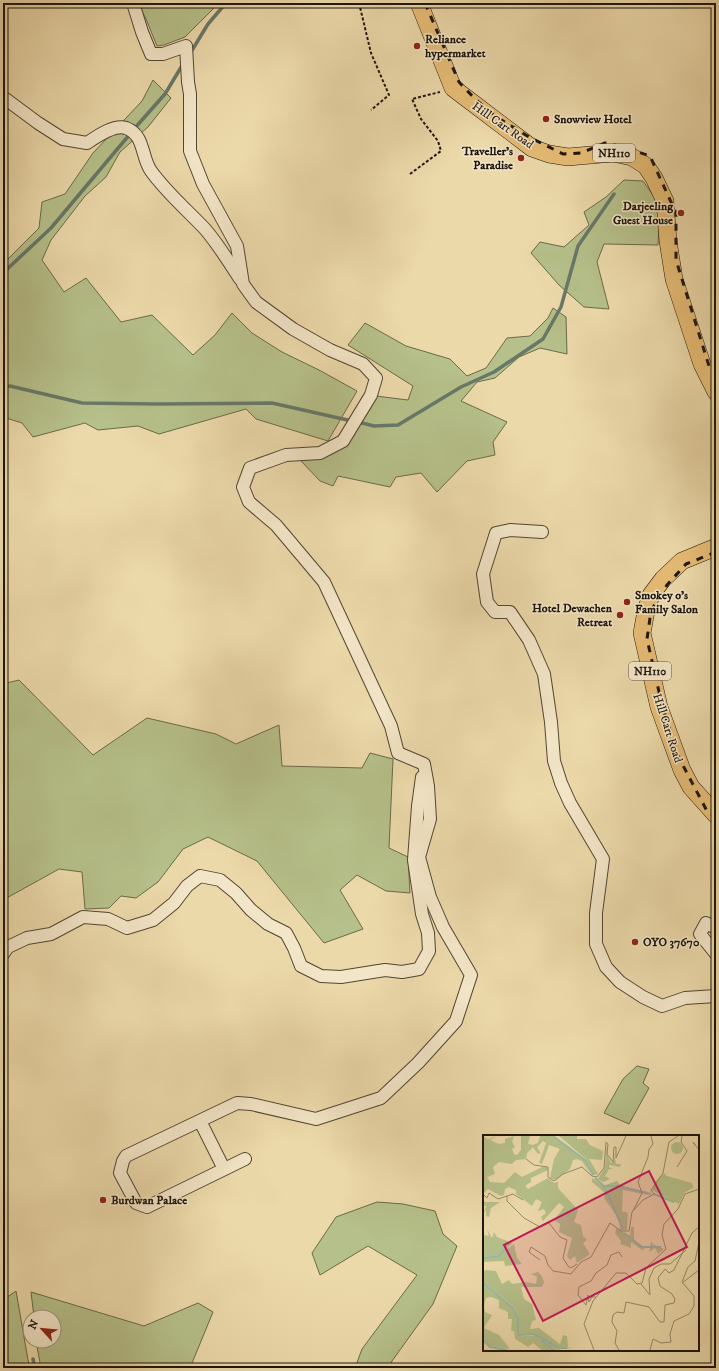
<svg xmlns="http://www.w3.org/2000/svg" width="719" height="1371" viewBox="0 0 719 1371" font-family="'IM FELL DW Pica',serif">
  <rect width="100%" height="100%" fill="#ecd9aa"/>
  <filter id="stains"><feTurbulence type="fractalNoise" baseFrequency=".005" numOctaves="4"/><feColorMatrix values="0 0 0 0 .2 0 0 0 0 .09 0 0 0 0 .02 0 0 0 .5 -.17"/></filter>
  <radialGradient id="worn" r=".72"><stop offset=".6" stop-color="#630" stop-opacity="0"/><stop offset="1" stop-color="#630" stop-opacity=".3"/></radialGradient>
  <!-- green -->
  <g fill="#b6c08a" stroke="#6a6a4a">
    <polygon points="138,3 219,3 185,37 164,45 157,46 146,19"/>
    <polygon points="153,80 171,98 148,127 120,152 106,177 85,196 51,240 42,260 64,292 86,278 121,322 152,315 193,355 215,335 232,313 252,333 282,352 319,370 357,391 328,441 256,419 246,409 159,434 138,426 98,430 85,423 33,437 22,423 3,417 3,262 5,262 39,228 42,202 65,194 93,153 142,101"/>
    <polygon points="624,180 643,181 660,205 658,245 604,244 597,262 609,309 584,307 559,285 531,253 540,242 564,247 589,225 584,212 606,197"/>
    <polygon points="553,308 566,317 567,354 540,348 519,357 495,378 477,382 461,401 507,422 493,442 495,455 467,461 437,492 421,473 396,477 390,487 338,476 333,486 320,481 301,461 321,457 376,396 408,400 413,386 348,345 365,323 406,346 450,359 467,376 486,368 507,338 530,336 548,318"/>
    <polygon points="19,680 93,755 147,718 216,734 236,744 279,725 282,766 362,768 370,753 393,759 389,848 408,857 410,893 386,891 357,875 340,890 363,929 324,943 257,861 208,837 183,849 158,882 136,898 121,896 109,908 85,909 82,872 59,869 3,900 3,684"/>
    <polygon points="637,1066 649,1069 643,1083 649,1088 629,1124 604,1113 623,1079"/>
    <polygon points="377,1202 403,1204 435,1211 443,1234 457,1246 433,1304 392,1361 389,1368 355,1368 362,1349 417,1275 368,1246 320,1275 312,1253 336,1217"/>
    <polygon points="16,1291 28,1360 30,1368 3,1368 3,1300"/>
    <polygon points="31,1292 144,1326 198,1303 213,1312 190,1368 41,1368 36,1341 54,1341 54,1317 34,1317"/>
  </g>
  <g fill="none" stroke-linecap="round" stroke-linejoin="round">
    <!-- stream -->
    <g stroke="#677868" stroke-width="3.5">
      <polyline points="191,52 208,24 226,3"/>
      <polyline points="134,129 165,94 183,64"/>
      <polyline points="3,273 51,228 130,134"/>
      <polyline points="3,388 10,386 82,403 157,404 272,403 352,421"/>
      <polyline points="358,422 374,426 398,425 461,387 494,372 543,339 561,307 578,246 614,194"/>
      <polyline points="33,1359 35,1368"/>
    </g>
    <defs>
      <g id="minor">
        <polyline points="133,3 142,32 151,54 163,54 186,46 188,82 190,94 190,151 203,184 237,246 243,284 256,302 293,329 330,350 363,364 376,378 371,395 343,441 320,453 286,455 250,468 243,487 249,502 276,525 324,582 391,726 398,753 424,764 428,786 430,819 419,857 430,897 443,927 471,975 456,1021 418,1063 381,1098 316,1119 251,1104 237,1103 126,1156 123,1161 120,1173 136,1203 147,1207 245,1159"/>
        <path d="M 3,97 L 38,123 L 63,139 L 87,143 C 96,137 114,124 126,128 C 145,135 141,157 151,171 C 166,192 187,210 205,229 C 218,244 229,262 240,279"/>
        <polyline points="542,532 510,530 496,533 483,574 487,602 495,612 510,612 529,640 544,674 551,722 554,761 561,783 570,803 603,859 596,913 596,944 606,967 620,982 643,997 662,1006 685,998 716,996"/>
        <polyline points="716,928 706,923 700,934 716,954"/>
        <polyline points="3,954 8,947 27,938 51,934 83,917 108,919 127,928 153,920 174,903 187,886 200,876 220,880 236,893 251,910 268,924 286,933 294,948 301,966 321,976 341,977 385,970 402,972 419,969 429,951 428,933 422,914 414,860 418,806 422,777"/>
        <polyline points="200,1121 224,1169"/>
      </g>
      <g id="highway">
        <polyline points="419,3 453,88 532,148 549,154 568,157 613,153 632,157 646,166 654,178 665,201 668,241 674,279 702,364 716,392"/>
        <polyline points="716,547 682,561 663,579 651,595 646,611 642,633 659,707 682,770 691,787 716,815"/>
      </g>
    </defs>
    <!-- minor casing -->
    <use href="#minor" stroke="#514633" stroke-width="14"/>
    <!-- highway casing -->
    <use href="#highway" stroke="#1d150b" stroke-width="18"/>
    <!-- path -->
    <g stroke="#1d150b" stroke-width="2" stroke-dasharray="3 2" stroke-linecap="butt">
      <polyline points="359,3 371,53 389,95 371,110"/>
      <polyline points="410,174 441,151 438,141 421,119 412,99 440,92"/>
    </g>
    <!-- minor -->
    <use href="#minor" stroke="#f3e6c8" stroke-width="12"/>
    <!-- highway -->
    <use href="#highway" stroke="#e6bc75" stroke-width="17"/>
    <!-- rail -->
    <g stroke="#1d150b" stroke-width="3" stroke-dasharray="7 7" stroke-linecap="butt">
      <polyline points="425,3 459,82 475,99 495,116 529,137 563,154 581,153 605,143 624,147 650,156 676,213 676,260 709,366 716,378"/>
      <polyline points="716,552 686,564 667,585 651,611 647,639 662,705 678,756 707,811 716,818"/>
    </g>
  </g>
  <!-- markers -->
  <g fill="#8f2418" stroke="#f3e6c8" stroke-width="1.5">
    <circle cx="417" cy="46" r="4"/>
    <circle cx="546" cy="119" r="4"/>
    <circle cx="521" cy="158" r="4"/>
    <circle cx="681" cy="213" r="4"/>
    <circle cx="627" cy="602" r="4"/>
    <circle cx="620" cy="615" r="4"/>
    <circle cx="635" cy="942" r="4"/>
    <circle cx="103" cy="1200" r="4"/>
  </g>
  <g text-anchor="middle" stroke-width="3" stroke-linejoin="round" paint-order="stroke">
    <!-- shield labels -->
    <g fill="#f3e6c8" stroke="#5d5444" stroke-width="1">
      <rect x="593" y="144" width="42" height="18" rx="3"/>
      <rect x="629" y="662" width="42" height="18" rx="3"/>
    </g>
    <g font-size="11" font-weight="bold" fill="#1d150b">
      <text x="614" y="157">NH110</text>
      <text x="650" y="675">NH110</text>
    </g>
    <!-- poi labels -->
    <g font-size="12" font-weight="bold" fill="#1d150b" stroke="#f3e6c8" text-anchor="start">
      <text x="425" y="43">Reliance<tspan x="425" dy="14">hypermarket</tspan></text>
      <text x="554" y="123">Snowview Hotel</text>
      <text x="513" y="155" text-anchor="end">Traveller's<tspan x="513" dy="14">Paradise</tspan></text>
      <text x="673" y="210" text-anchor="end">Darjeeling<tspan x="673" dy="14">Guest House</tspan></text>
      <text x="635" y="599">Smokey o's<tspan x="635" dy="14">Family Salon</tspan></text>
      <text x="612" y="612" text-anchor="end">Hotel Dewachen<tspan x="612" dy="14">Retreat</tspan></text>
      <text x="643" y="946">OYO 37670</text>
      <text x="111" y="1204">Burdwan Palace</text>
    </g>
    <!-- street labels -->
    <g font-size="12" fill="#1d150b" stroke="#f3e6c8">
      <text transform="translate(503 125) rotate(35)" y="4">Hill Cart Road</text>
      <text transform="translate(668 728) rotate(72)" y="4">Hill Cart Road</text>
    </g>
  </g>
  <!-- overview -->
  <g transform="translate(483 1135)">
    <rect width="216" height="216" fill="#ecd9aa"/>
    <path d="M 0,1 L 5,4 L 14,1 L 7,5 L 16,9 L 22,8 L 22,4 L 31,1 L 29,7 L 32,12 L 29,14 L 31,19 L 34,20 L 38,15 L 38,1 L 47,1 L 45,9 L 50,10 L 55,8 L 57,1 L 69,1 L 101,25 L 107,38 L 99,26 L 94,24 L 90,25 L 87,34 L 73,45 L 67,43 L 71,24 L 77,14 L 66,10 L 59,29 L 56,28 L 63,8 L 60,6 L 54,12 L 58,19 L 54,18 L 50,12 L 44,18 L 43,24 L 33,25 L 29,29 L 16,27 L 10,32 L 12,39 L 4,42 L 7,47 L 21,48 L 32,37 L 39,42 L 61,31 L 65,33 L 65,35 L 48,43 L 48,47 L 42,51 L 45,54 L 65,43 L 71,48 L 75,47 L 75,53 L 95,75 L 91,87 L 98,90 L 100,101 L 104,105 L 100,108 L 107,119 L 94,128 L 92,121 L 87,125 L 84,121 L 89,103 L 76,97 L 77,89 L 71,85 L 81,72 L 76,68 L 60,86 L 58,82 L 63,78 L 61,74 L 55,76 L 59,67 L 53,64 L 49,71 L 33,59 L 33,55 L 26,52 L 22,54 L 21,60 L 18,61 L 5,54 L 1,58 ZM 76,1 L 94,1 L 94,4 L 103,4 L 107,10 L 120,16 L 119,25 L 106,24 L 115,39 L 111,40 L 103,24 ZM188 13a6 6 0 1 1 12 0a6 6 0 1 1-12 0ZM 124,7 L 124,19 L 128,28 L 131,26 L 131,17 L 133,29 L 138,29 L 137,32 L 126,30 L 126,32 L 130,34 L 126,34 L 122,41 L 127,44 L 120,47 L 115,44 L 122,32 ZM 181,38 L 184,41 L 209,48 L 210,53 L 202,57 L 196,69 L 169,55 L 174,45 ZM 109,43 L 120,51 L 134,46 L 138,51 L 165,57 L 165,60 L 140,55 L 139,76 L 145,78 L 144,95 L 137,95 L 136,84 L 121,63 L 122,58 L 109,47 ZM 0,67 L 17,67 L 8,73 L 6,82 L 3,81 L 3,75 L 0,80 L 3,71 L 0,70 ZM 148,92 L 151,92 L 151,106 L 163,113 L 159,115 L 148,107 L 148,113 L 137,109 L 138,106 L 132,98 L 133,93 L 147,101 ZM 4,94 L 9,103 L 11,97 L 14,102 L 30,108 L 15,120 L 0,122 L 0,102 L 2,100 L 6,101 ZM 168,106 L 170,109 L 181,114 L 175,119 L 172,113 L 166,117 ZM 31,109 L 34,123 L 39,129 L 22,131 L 21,126 L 0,127 L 0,123 L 15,121 ZM 3,135 L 13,136 L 19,149 L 26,145 L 29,149 L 43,147 L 53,149 L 54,142 L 48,139 L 55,137 L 59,141 L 61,147 L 59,152 L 38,152 L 41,164 L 49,169 L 53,185 L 49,186 L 47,194 L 56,193 L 77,209 L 80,200 L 84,201 L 85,212 L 75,211 L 49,199 L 35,199 L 36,183 L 31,172 L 0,147 L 0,137 ZM 0,149 L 30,173 L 35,184 L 35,200 L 53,201 L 70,215 L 59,215 L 50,208 L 45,212 L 32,204 L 31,196 L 28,196 L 29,184 L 25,184 L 25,177 L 16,173 L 16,165 L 8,162 L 3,163 L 1,171 L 2,177 L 9,180 L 1,193 L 16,200 L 27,214 L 7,211 L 0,204 ZM 59,204 L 75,212 L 90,213 L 72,215 Z" fill="#b6c08a"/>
    <path fill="none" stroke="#99baa6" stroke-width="2" d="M 70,1 L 102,25 L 110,40M 112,43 L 121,51 L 136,51 L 168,59M 121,51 L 140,94M 171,59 L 191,67M 141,98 L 159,112 L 178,112M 0,123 L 15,121 L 24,113M 0,148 L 30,173 L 35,183 L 35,200 L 50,199 L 75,212 L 84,213M 0,205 L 7,212 L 24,215M 58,205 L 71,215"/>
    <path fill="none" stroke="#998b6a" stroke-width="1" d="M 212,10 L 210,7 L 216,15M 131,12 L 133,12 L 133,23 L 143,1M 43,24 L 51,30 L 65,32 L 65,42 L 71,46 L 80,39 L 99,32 L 109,41 L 114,42 L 121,33 L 123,7 L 125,9 L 124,19 L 130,27 L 131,12M 194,32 L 204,16 L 198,7 L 199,1M 0,59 L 4,63 L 6,58 L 15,64 L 24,61 L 24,66 L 41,83 L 57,92 L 66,88 L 77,102 L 84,105 L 80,123 L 85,131 L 88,133 L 94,129M 24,61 L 30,59 L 40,65M 150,76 L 159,58 L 155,47 L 165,22 L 166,14 L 170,9 L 168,1M 57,125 L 46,117 L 48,112 L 62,121 L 65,130 L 70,136 L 88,139 L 98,127 L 108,122 L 127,88 L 138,96 L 146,96 L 149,77 L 160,65 L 171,59 L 168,55 L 180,38 L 186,7 L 195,1M 199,148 L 216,135M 158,149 L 167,160 L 166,144 L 171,133 L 178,129 L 187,129 L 203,115M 113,162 L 109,162 L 106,167 L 105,160 L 103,170 L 95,160 L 96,152 L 108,146 L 113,138 L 124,130 L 128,120 L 136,117 L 139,122M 111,215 L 101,189 L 110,166 L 133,138 L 143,138 L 154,149 L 159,148 L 163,133 L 183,114 L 179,100 L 181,89 L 195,74 L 202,59 L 216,54M 136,215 L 132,208 L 134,196 L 129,187 L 130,180 L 134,177 L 141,178 L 143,167 L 166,172 L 177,187 L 181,187 L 182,170 L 191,168 L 192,164 L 189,159 L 177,151 L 175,143 L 182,134 L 186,138 L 191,135 L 209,98 L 216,92M 167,215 L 170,204 L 178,208 L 188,207 L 187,199 L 191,186 L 206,179 L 211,171 L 211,161 L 199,147 L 205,132 L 212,126 L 216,107"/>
    <path fill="#c2185b" fill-opacity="0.15" stroke="#c2185b" stroke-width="2" d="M 166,36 L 204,112 L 60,186 L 21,110 Z"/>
    <rect width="216" height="216" fill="none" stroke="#1d150b" stroke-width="2"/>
  </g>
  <!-- margin -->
  <rect width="719" height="1371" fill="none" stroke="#ecd9aa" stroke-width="16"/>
  <rect x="4" y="4" width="711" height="1363" fill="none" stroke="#1d150b" stroke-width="2"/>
  <rect x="8" y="8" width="703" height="1355" fill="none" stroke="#1d150b"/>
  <!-- north arrow -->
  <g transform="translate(42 1329) rotate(297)"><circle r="19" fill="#f3e6c8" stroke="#9d927c"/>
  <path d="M0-3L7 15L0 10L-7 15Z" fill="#8f2418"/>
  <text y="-6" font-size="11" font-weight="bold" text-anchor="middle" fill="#1d150b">N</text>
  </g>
  <rect width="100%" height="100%" filter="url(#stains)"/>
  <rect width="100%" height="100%" fill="url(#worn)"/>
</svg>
